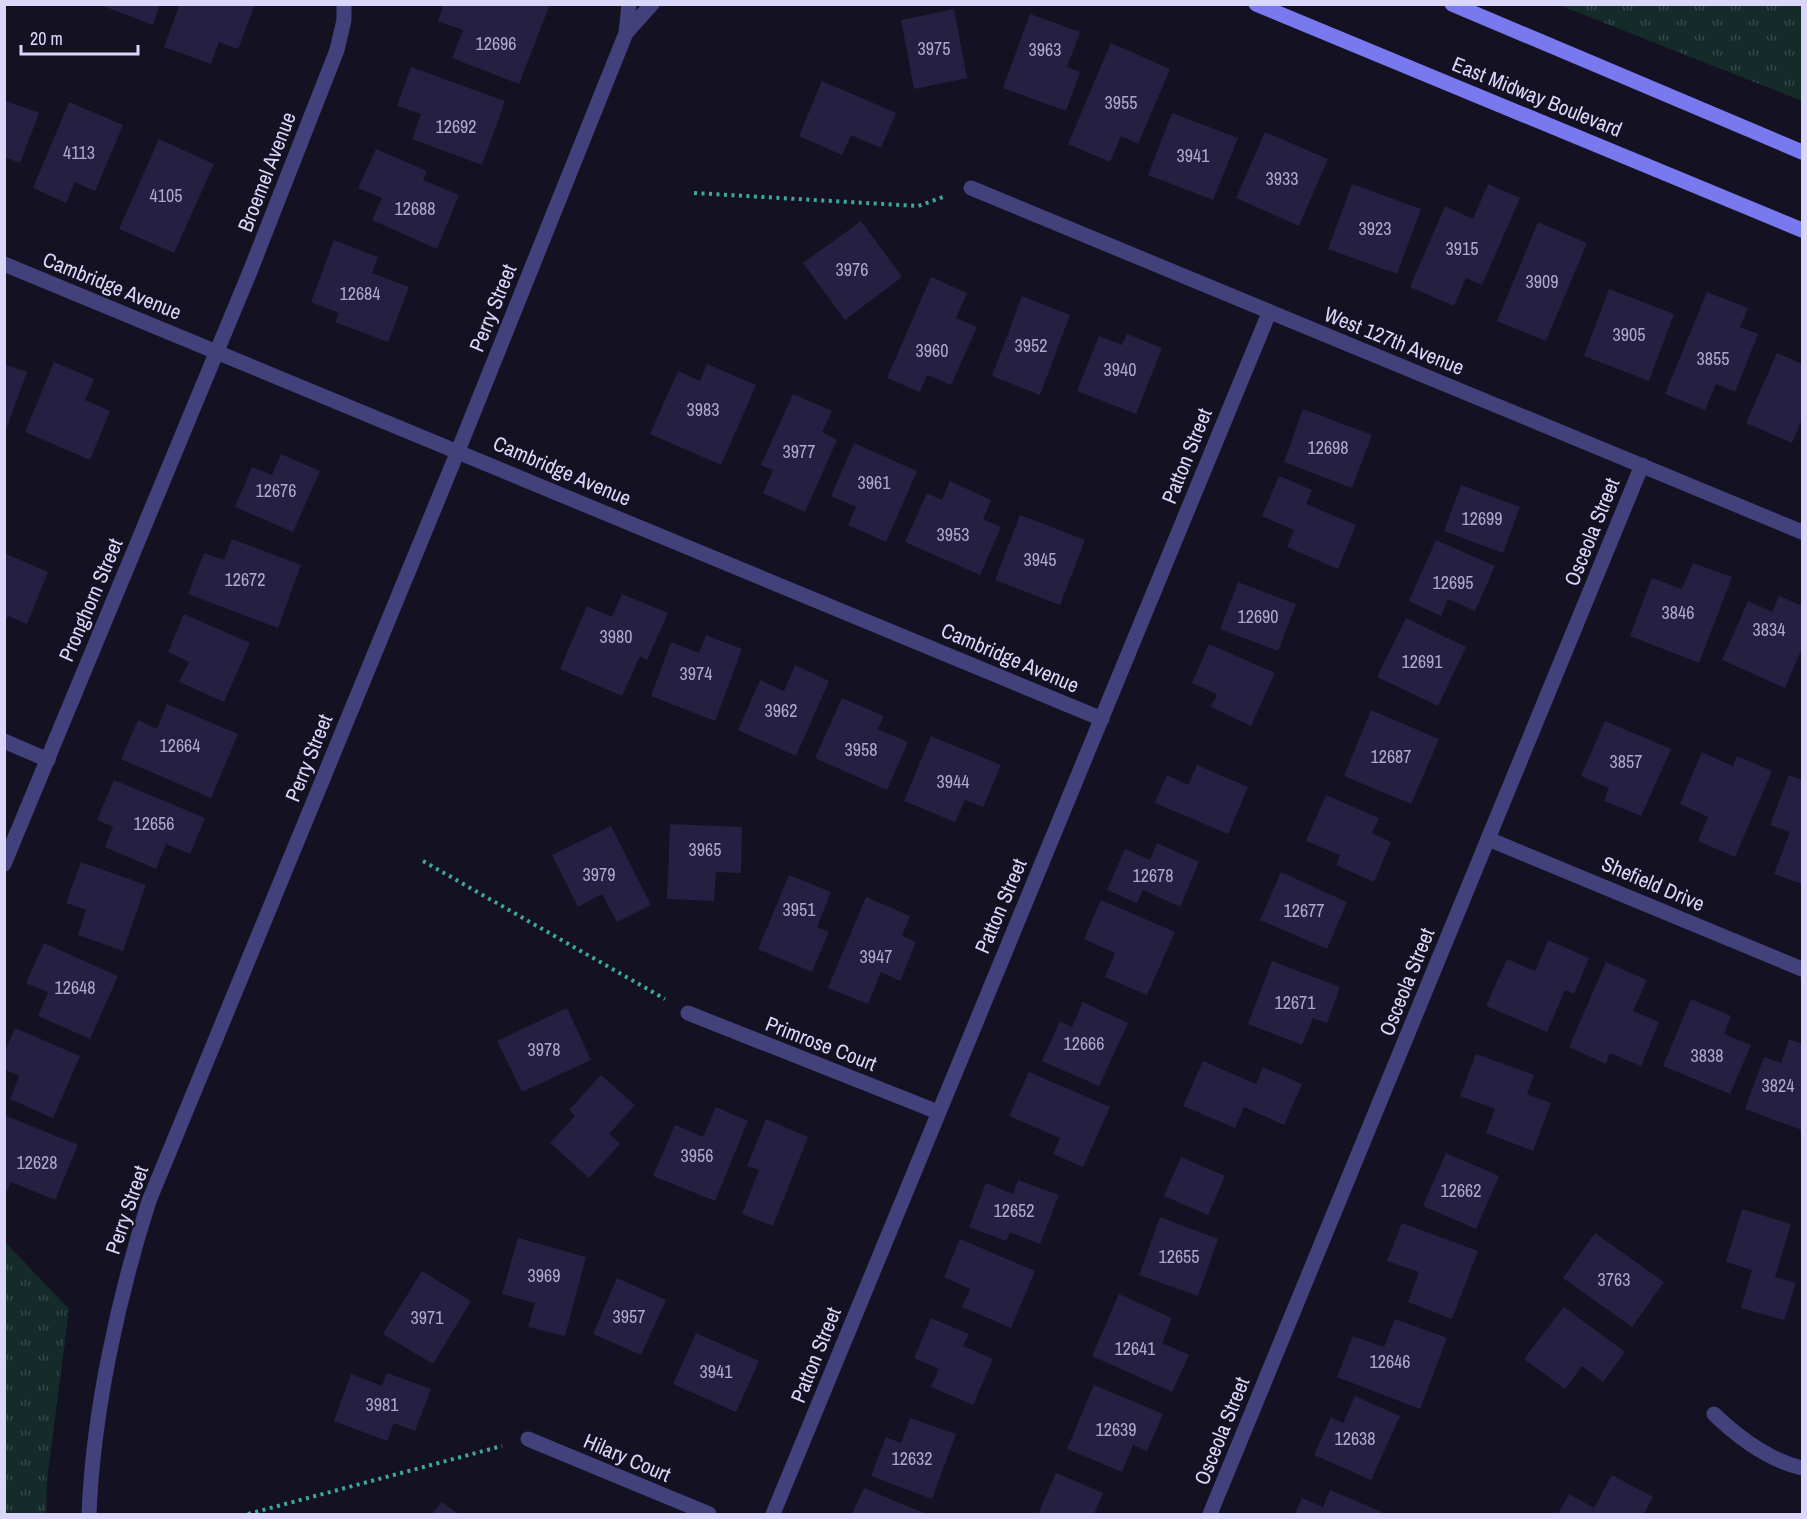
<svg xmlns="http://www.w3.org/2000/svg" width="1807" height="1519" viewBox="0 0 1807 1519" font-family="'Archivo Narrow',sans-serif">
  <defs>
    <pattern id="park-tufts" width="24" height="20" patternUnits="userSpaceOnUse" patternTransform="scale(1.5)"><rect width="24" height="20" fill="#142b2a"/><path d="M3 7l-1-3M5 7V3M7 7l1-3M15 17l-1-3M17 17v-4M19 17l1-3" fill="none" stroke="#36494a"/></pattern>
  </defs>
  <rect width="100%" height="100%" fill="#131122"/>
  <!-- park -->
  <g fill="url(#park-tufts)">
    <polygon points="1559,5 1802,5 1802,101"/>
    <polygon points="4,1241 69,1309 47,1480 46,1514 5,1514"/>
  </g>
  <!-- building -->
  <g fill="#251f41">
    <polygon points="98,4 160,4 153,25"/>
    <polygon points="180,4 255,4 238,49 219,42 211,64 164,47"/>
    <polygon points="444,4 550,4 519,84 452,58 463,30 438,21"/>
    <polygon points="954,9 967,78 914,89 901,20"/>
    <polygon points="1030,14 1080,32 1067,67 1080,72 1066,111 1003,88"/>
    <polygon points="1111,43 1170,69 1138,144 1121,136 1110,162 1068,144"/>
    <polygon points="411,67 505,101 482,165 412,139 421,114 397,106"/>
    <polygon points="822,81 896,113 881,148 851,135 842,155 799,136"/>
    <polygon points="4,100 39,113 20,163 4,157"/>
    <polygon points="69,102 123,125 95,191 75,182 66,203 33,188"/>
    <polygon points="1172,113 1238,138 1213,200 1148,175"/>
    <polygon points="1265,132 1328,159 1299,226 1236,198"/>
    <polygon points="159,139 214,164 174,253 119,229"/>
    <polygon points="376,149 427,171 423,180 459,195 437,249 372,220 382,198 358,188"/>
    <polygon points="1352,184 1421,209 1397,274 1328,249"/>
    <polygon points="1488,184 1520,198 1482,285 1466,278 1454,306 1410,287 1445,206 1473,219"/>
    <polygon points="861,221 902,277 845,320 803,263"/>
    <polygon points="1538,222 1587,243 1546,341 1497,321"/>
    <polygon points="334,240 378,257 372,273 409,287 388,342 335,322 339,313 311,302"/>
    <polygon points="931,277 967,293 956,318 977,327 951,385 927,375 920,392 887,378"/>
    <polygon points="1609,289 1674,314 1649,381 1584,356"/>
    <polygon points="1707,292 1748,308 1740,327 1758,334 1735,392 1716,384 1705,410 1665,394"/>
    <polygon points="1022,296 1070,315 1040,395 992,376"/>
    <polygon points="1127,334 1162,348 1136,414 1077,391 1099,336 1122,345"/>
    <polygon points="1777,353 1802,364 1802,419 1792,443 1746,423"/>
    <polygon points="54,362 94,379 85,400 110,411 90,460 25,432"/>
    <polygon points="4,364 27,372 5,433 4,433"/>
    <polygon points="707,364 756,385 721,465 650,434 678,371 700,381"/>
    <polygon points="793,394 832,411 822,432 837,440 805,512 763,493 773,470 761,465"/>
    <polygon points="1303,409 1372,435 1352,488 1284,462"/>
    <polygon points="854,443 917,471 886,542 848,525 856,507 831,496"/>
    <polygon points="281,454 320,471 293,532 235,507 252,467 272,475"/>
    <polygon points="1279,476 1312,490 1306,504 1356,525 1338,569 1287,547 1294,530 1262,516"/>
    <polygon points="950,481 991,500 983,519 1001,527 980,575 905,542 927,493 942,500"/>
    <polygon points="1461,485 1520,507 1503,553 1444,531"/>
    <polygon points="1020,515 1085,540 1060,605 995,580"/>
    <polygon points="232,539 301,565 278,628 188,594 204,553 224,560"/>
    <polygon points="1436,540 1495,566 1475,611 1448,599 1441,616 1409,601"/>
    <polygon points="4,553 48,572 27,624 8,616 4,623"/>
    <polygon points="1693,563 1732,577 1699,663 1630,636 1652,578 1682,589"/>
    <polygon points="1238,582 1296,604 1278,651 1220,629"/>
    <polygon points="622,594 668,613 647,660 640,656 622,696 560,669 587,606 612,617"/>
    <polygon points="1779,596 1802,606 1802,648 1785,688 1722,660 1748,601 1772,612"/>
    <polygon points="184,614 250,643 224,702 179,682 189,662 168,652"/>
    <polygon points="1406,618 1466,647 1438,706 1377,677"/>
    <polygon points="706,635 742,649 715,721 651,696 671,642 699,653"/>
    <polygon points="1209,644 1275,673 1251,726 1211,707 1217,694 1192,683"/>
    <polygon points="795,665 829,681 796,756 738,730 760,680 784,691"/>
    <polygon points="842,698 884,716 878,729 908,742 887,790 815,758"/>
    <polygon points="167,704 238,734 211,798 121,759 138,720 157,729"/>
    <polygon points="1371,710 1439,739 1411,804 1344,776"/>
    <polygon points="1605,721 1671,749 1641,816 1604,801 1609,788 1581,776"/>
    <polygon points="931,736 1001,765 983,807 965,800 955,822 904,801"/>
    <polygon points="1702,752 1733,766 1737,756 1772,771 1735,857 1698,841 1708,817 1680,804"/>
    <polygon points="1197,765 1248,787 1228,834 1155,803 1167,775 1188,785"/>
    <polygon points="1789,775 1802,780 1802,884 1774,874 1790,832 1770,825"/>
    <polygon points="114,780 205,818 190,854 166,844 156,869 105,847 113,827 97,820"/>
    <polygon points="1326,795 1379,818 1372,833 1391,842 1374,882 1336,865 1340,855 1306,841"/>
    <polygon points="670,824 742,827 741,873 716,872 714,901 667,899"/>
    <polygon points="611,826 651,905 617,922 602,894 578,907 552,855"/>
    <polygon points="1157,843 1199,862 1180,907 1143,890 1137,903 1107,890 1125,849 1150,860"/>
    <polygon points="81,862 146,885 123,951 78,935 86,910 66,903"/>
    <polygon points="1281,872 1347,902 1327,949 1260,920"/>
    <polygon points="789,875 831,892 817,927 829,932 812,972 758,949"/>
    <polygon points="866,897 910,916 902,936 916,942 900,981 881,972 868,1004 828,988"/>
    <polygon points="1101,900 1175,932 1147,995 1105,977 1115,953 1084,939"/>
    <polygon points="1548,940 1589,958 1574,994 1565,990 1547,1032 1486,1006 1507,959 1535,971"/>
    <polygon points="44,943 118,976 90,1039 38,1016 48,992 26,983"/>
    <polygon points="1272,961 1340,987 1327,1023 1313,1018 1302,1045 1248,1024"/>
    <polygon points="1606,962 1647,980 1633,1011 1659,1022 1641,1066 1610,1053 1606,1064 1569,1047"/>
    <polygon points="1691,999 1731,1016 1724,1034 1751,1045 1730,1094 1663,1066"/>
    <polygon points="1083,1002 1128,1023 1099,1086 1042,1061 1060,1021 1072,1027"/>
    <polygon points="567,1008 591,1060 522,1092 497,1041"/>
    <polygon points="15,1028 80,1056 53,1118 10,1099 19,1076 5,1070 5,1051"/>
    <polygon points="1789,1039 1802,1044 1802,1130 1745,1109 1764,1057 1781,1063"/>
    <polygon points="1476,1054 1534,1075 1527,1094 1551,1103 1533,1151 1486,1133 1495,1109 1460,1096"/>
    <polygon points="1203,1061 1256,1084 1263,1067 1302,1084 1284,1125 1244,1107 1235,1128 1183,1106"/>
    <polygon points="1029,1072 1110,1107 1083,1167 1053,1154 1060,1138 1009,1116"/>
    <polygon points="601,1075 635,1105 609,1134 620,1144 589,1178 550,1143 575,1116 569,1110"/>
    <polygon points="716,1107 748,1121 715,1201 653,1176 675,1125 703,1137"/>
    <polygon points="4,1115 78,1145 55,1200 11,1182 4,1197"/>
    <polygon points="766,1119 808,1137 773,1226 742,1214 759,1170 747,1166"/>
    <polygon points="1446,1153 1499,1176 1476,1229 1423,1206"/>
    <polygon points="1181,1157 1225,1176 1208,1215 1164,1196"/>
    <polygon points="1018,1180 1059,1195 1040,1244 1010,1232 1006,1241 969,1227 986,1183 1013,1194"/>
    <polygon points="1742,1209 1791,1224 1775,1277 1796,1283 1784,1320 1741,1308 1752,1270 1726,1262"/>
    <polygon points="1160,1217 1218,1239 1198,1296 1139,1275"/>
    <polygon points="1402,1223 1478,1251 1452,1319 1408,1302 1419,1272 1387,1261"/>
    <polygon points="1595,1233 1664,1282 1632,1327 1563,1278"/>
    <polygon points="518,1238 586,1257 565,1336 528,1327 535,1303 502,1294"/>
    <polygon points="960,1239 1035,1271 1011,1328 962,1307 970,1289 944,1277"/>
    <polygon points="422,1271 471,1301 433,1364 383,1334"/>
    <polygon points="617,1278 666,1300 641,1355 593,1334"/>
    <polygon points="1119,1294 1172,1318 1162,1343 1189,1355 1172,1392 1092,1356"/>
    <polygon points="1564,1307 1625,1352 1603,1382 1582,1366 1565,1389 1524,1359"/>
    <polygon points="931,1318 969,1334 963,1346 993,1359 973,1405 931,1387 939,1369 914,1358"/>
    <polygon points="1395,1319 1447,1338 1420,1409 1337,1377 1353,1336 1384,1347"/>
    <polygon points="696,1333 759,1361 736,1412 673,1384"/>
    <polygon points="387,1373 431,1389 415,1431 394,1423 387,1441 334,1421 351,1374 382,1386"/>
    <polygon points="1094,1385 1163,1414 1147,1451 1133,1445 1122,1472 1067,1449"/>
    <polygon points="1355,1396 1400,1416 1371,1480 1314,1455 1331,1417 1343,1423"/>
    <polygon points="910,1418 956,1434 932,1499 871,1476 886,1437 901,1443"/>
    <polygon points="1056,1473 1103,1493 1094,1514 1038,1514"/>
    <polygon points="1612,1475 1653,1497 1644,1514 1558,1514 1569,1494 1594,1508"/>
    <polygon points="864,1488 926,1514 852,1514"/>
    <polygon points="1330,1490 1382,1512 1381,1514 1295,1514 1302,1498 1323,1507"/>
    <polygon points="442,1502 458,1514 432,1514"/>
  </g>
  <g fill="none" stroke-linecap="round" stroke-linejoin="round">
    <!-- path -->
    <g stroke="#3da89f" stroke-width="4" stroke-dasharray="3 4.5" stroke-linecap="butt">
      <polyline points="694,193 918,206 946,196"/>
      <polyline points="423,861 665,999"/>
      <polyline points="248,1514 502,1446"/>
    </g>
    <!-- street -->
    <g stroke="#42417c" stroke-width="15">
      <polyline points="626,33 652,4"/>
      <polyline points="971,188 1802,532"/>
      <polyline points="4,264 1102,719"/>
      <polyline points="4,741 48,760"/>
      <polyline points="1488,839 1802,969"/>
      <polyline points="4,864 249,274 337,50 344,20 344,4"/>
      <polyline points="688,1013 938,1112"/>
      <path d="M 1714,1414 C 1739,1438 1768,1460 1802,1468"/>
      <polyline points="528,1439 709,1514"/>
      <path d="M 89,1514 C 93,1413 118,1298 149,1201 L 458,451 L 626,33 L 629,4"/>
      <polyline points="773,1514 1269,313"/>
      <polyline points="1210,1514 1642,465"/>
    </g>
    <!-- secondary -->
    <g stroke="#7879ef" stroke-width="15">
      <polyline points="1256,4 1802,230"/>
      <polyline points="1452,4 1802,152"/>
    </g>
  </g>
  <g text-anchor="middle" stroke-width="4.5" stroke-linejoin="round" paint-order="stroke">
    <!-- number labels -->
    <g font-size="18" fill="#ada9cc">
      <text x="496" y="50">12696</text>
      <text x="934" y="55">3975</text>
      <text x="1045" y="56">3963</text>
      <text x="1121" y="109">3955</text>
      <text x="456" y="133">12692</text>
      <text x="79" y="159">4113</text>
      <text x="1193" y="162">3941</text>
      <text x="1282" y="185">3933</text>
      <text x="166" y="202">4105</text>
      <text x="415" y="215">12688</text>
      <text x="1375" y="235">3923</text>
      <text x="1462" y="255">3915</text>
      <text x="852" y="276">3976</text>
      <text x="1542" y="288">3909</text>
      <text x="360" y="300">12684</text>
      <text x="1629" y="341">3905</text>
      <text x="1031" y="352">3952</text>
      <text x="932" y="357">3960</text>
      <text x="1713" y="365">3855</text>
      <text x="1120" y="376">3940</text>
      <text x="703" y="416">3983</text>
      <text x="1328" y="454">12698</text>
      <text x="799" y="458">3977</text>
      <text x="874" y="489">3961</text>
      <text x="276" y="497">12676</text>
      <text x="1482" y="525">12699</text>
      <text x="953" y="541">3953</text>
      <text x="1040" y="566">3945</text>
      <text x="245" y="586">12672</text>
      <text x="1453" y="589">12695</text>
      <text x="1678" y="619">3846</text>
      <text x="1258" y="623">12690</text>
      <text x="1769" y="636">3834</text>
      <text x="616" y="643">3980</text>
      <text x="1422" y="668">12691</text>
      <text x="696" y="680">3974</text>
      <text x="781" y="717">3962</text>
      <text x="180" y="752">12664</text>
      <text x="861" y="756">3958</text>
      <text x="1391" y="763">12687</text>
      <text x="1626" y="768">3857</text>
      <text x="953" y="788">3944</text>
      <text x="154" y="830">12656</text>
      <text x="705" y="856">3965</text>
      <text x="599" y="881">3979</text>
      <text x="1153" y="882">12678</text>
      <text x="799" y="916">3951</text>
      <text x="1304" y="917">12677</text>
      <text x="876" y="963">3947</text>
      <text x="75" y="994">12648</text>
      <text x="1295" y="1009">12671</text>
      <text x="1084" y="1050">12666</text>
      <text x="544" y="1056">3978</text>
      <text x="1707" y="1062">3838</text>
      <text x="1778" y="1092">3824</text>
      <text x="697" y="1162">3956</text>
      <text x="37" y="1169">12628</text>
      <text x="1461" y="1197">12662</text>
      <text x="1014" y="1217">12652</text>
      <text x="1179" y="1263">12655</text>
      <text x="544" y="1282">3969</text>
      <text x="1614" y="1286">3763</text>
      <text x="629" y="1323">3957</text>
      <text x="427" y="1324">3971</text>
      <text x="1135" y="1355">12641</text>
      <text x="1390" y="1368">12646</text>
      <text x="716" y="1378">3941</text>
      <text x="382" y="1411">3981</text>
      <text x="1116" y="1436">12639</text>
      <text x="1355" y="1445">12638</text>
      <text x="912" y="1465">12632</text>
    </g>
    <!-- street labels -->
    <g font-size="21" fill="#dad7fa" stroke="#131122">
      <text transform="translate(1537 97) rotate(22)" y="7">East Midway Boulevard</text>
      <text transform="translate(267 172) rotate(-69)" y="7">Broemel Avenue</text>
      <text transform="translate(112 286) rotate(22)" y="7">Cambridge Avenue</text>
      <text transform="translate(493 308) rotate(-68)" y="7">Perry Street</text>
      <text transform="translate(1394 341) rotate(22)" y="7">West 127th Avenue</text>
      <text transform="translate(1187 456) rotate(-68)" y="7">Patton Street</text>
      <text transform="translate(562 471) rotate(23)" y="7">Cambridge Avenue</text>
      <text transform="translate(1592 532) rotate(-68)" y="7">Osceola Street</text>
      <text transform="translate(91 600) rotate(-67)" y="7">Pronghorn Street</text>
      <text transform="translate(1010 658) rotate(23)" y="7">Cambridge Avenue</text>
      <text transform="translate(309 758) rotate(-68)" y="7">Perry Street</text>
      <text transform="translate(1653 884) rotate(23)" y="7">Shefield Drive</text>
      <text transform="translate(1001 906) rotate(-67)" y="7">Patton Street</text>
      <text transform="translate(1407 982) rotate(-68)" y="7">Osceola Street</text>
      <text transform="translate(821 1044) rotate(21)" y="7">Primrose Court</text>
      <text transform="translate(127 1210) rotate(-71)" y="7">Perry Street</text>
      <text transform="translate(816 1355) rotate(-68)" y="7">Patton Street</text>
      <text transform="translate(1222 1431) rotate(-68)" y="7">Osceola Street</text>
      <text transform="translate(627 1458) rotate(23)" y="7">Hilary Court</text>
    </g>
  </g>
  <!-- border -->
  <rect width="1807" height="1519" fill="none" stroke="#dad7fa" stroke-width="12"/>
  <!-- scale -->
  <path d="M21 45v9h117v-9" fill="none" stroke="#dad7fa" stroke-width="3"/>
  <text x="30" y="45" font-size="18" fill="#dad7fa" stroke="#131122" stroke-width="4.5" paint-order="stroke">20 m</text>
</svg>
